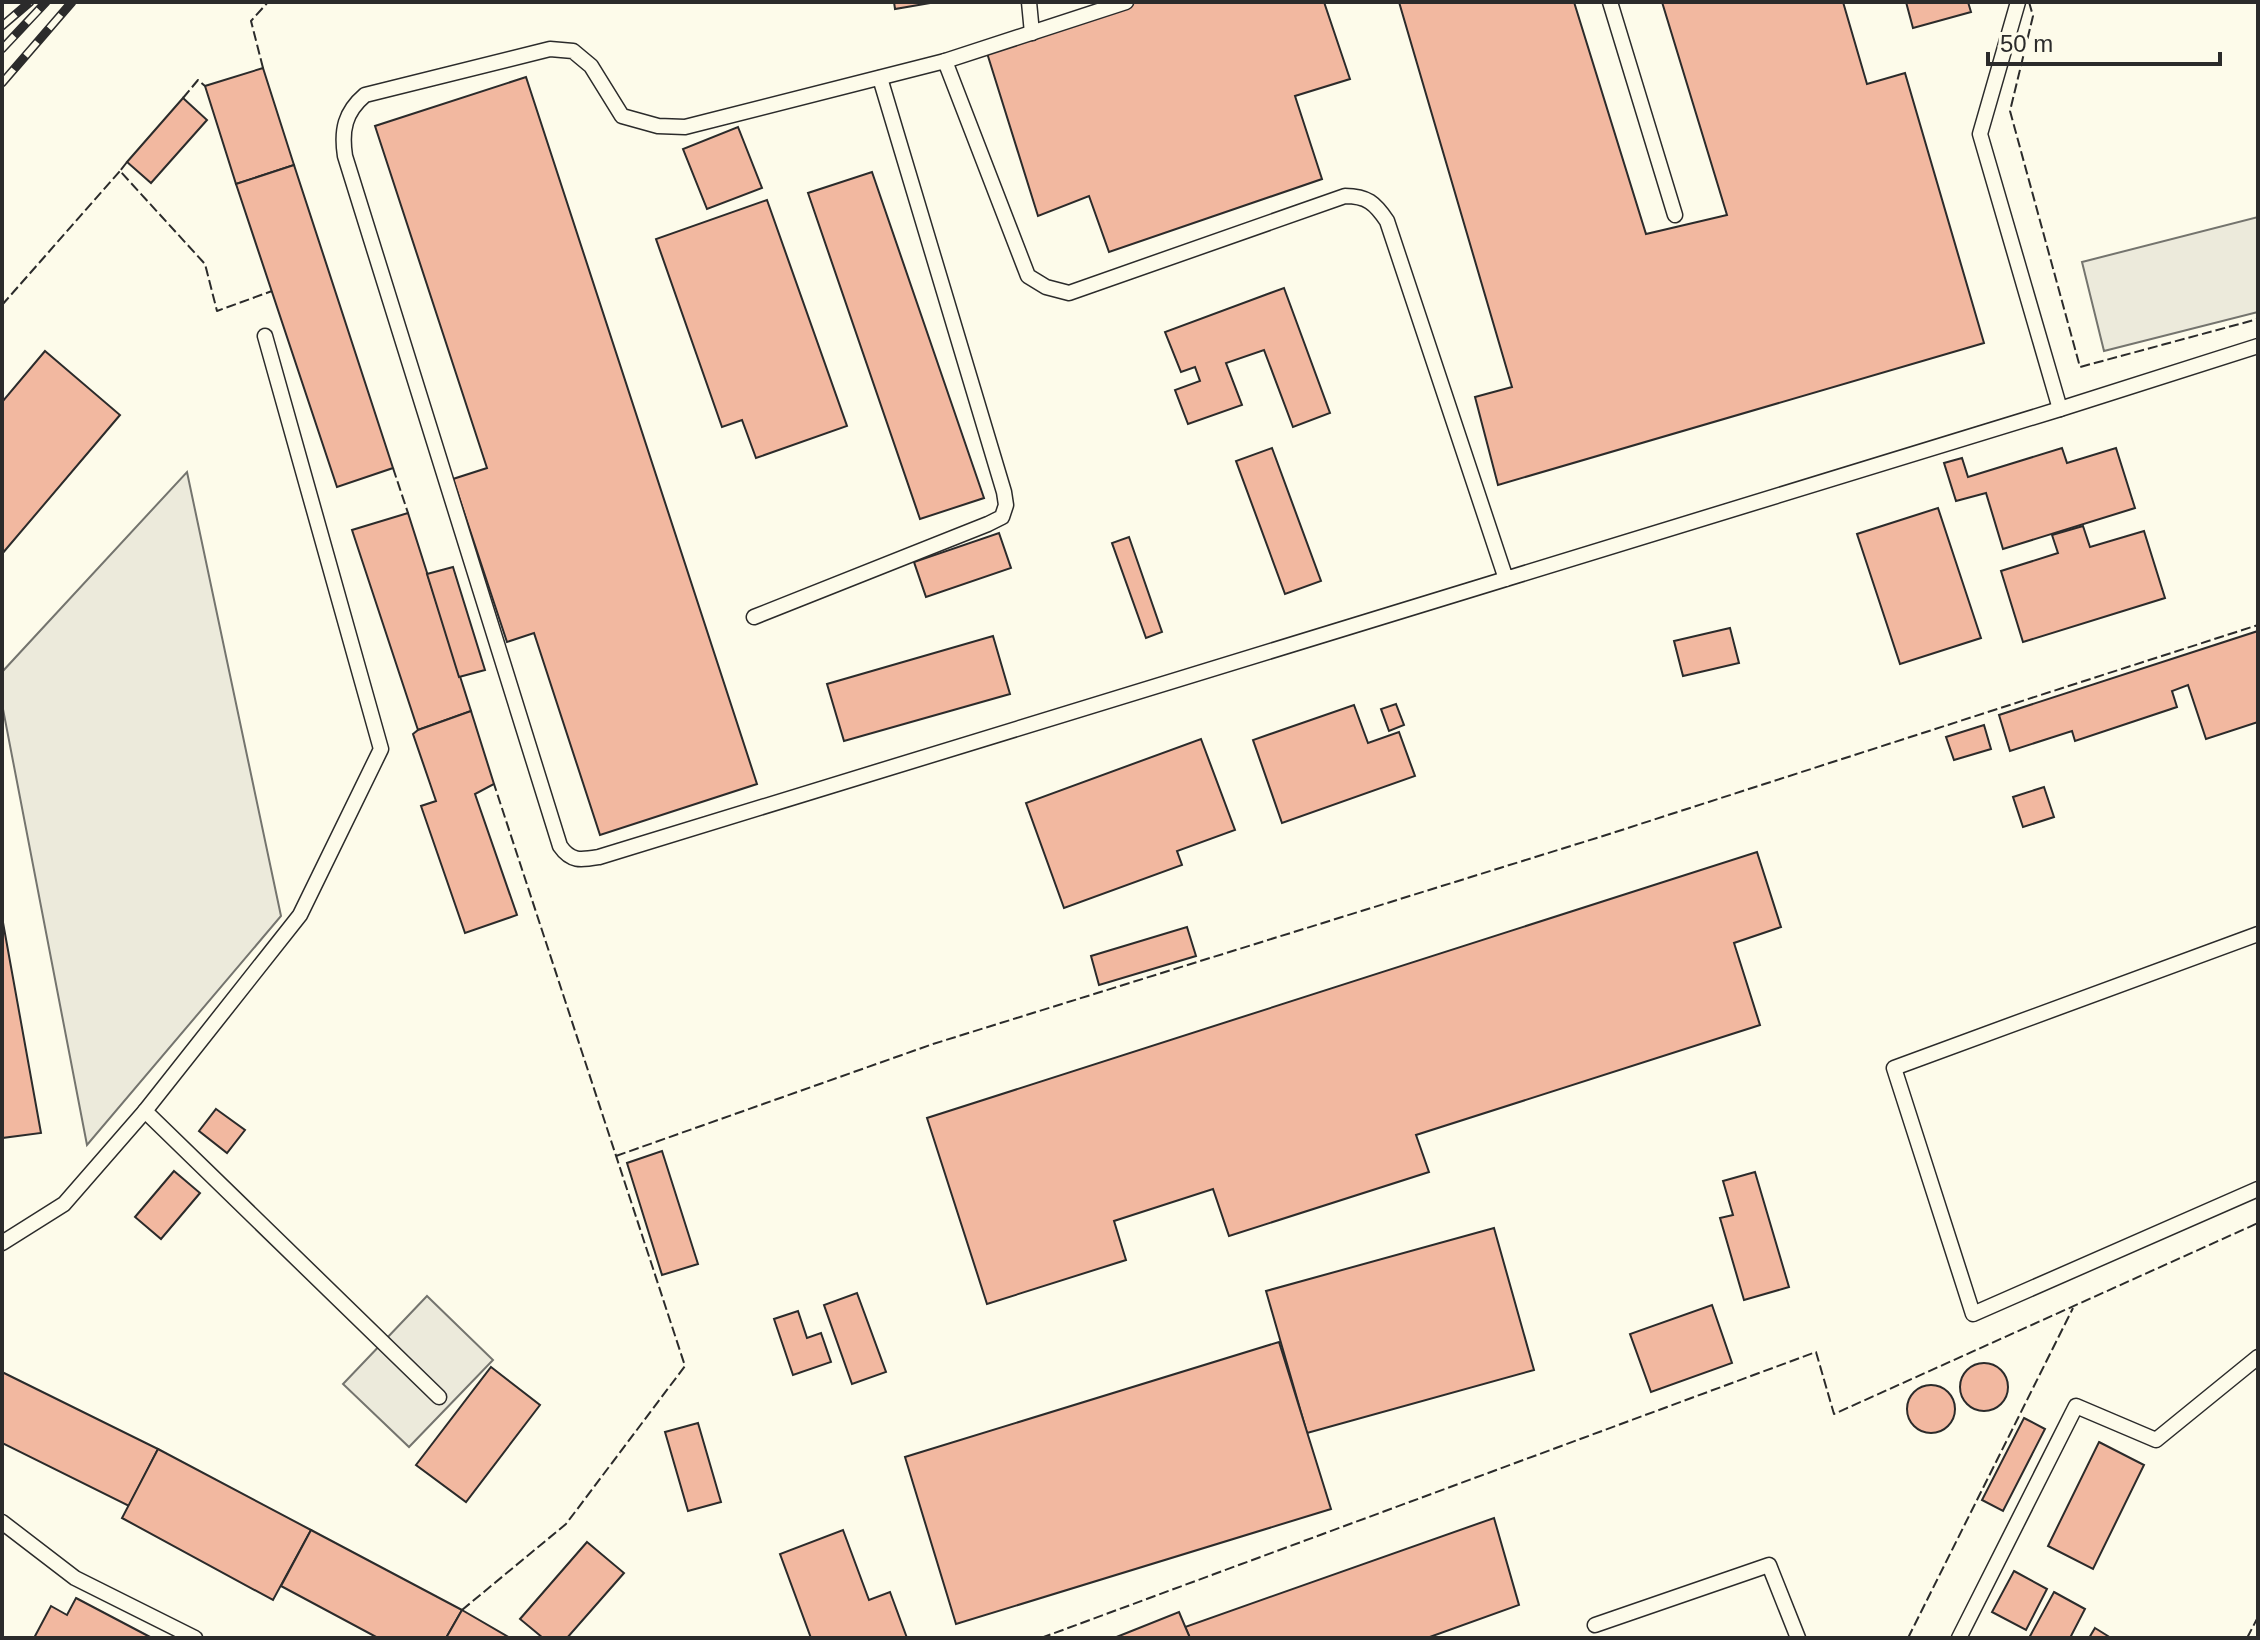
<svg xmlns="http://www.w3.org/2000/svg" width="2260" height="1640" viewBox="0 0 2260 1640" font-family="Arial,sans-serif">
  <rect width="100%" height="100%" fill="#fdfbea"/>
  <!-- parking -->
  <g fill="#eceadb" stroke="#74746e" stroke-width="2">
    <polygon points="2258,217 2258,312 2104,351 2082,262"/>
    <polygon points="187,472 281,916 87,1145 2,704 2,672"/>
    <polygon points="427,1296 493,1360 409,1447 343,1384"/>
  </g>
  <!-- building -->
  <g fill="#f2b8a0" stroke="#2b2b2b" stroke-width="2">
    <polygon points="894,2 936,2 895,9"/>
    <polygon points="1136,2 1324,2 1350,79 1295,96 1322,179 1109,252 1089,196 1038,216 987,53"/>
    <polygon points="1399,2 1574,2 1646,234 1727,215 1662,2 1843,2 1867,84 1905,73 1984,343 1498,485 1475,397 1512,387"/>
    <polygon points="1906,2 1968,2 1971,12 1913,28"/>
    <polygon points="263,68 294,165 236,184 205,86"/>
    <polygon points="526,77 757,784 600,835 534,633 507,642 453,479 487,468 375,126"/>
    <polygon points="183,98 207,120 151,183 127,162"/>
    <polygon points="738,127 762,188 707,209 683,149"/>
    <polygon points="294,165 393,468 337,487 236,184"/>
    <polygon points="872,172 984,498 920,519 808,193"/>
    <polygon points="767,200 847,426 756,458 742,420 722,427 656,239"/>
    <polygon points="1284,288 1330,413 1293,427 1264,350 1226,363 1242,405 1188,424 1175,390 1200,381 1195,367 1181,372 1165,332"/>
    <polygon points="45,351 120,415 2,554 2,402"/>
    <polygon points="1272,448 1321,581 1285,594 1236,461"/>
    <polygon points="2062,448 2067,463 2116,448 2135,508 2003,549 1986,493 1956,501 1944,463 1962,458 1968,477"/>
    <polygon points="1938,508 1981,638 1900,664 1857,534"/>
    <polygon points="408,513 471,711 418,730 352,530"/>
    <polygon points="2083,526 2090,547 2144,531 2165,598 2023,642 2001,571 2058,553 2052,535"/>
    <polygon points="999,533 1011,568 926,597 914,562"/>
    <polygon points="1129,537 1162,632 1146,638 1112,543"/>
    <polygon points="453,567 485,670 459,677 427,574"/>
    <polygon points="1730,628 1739,663 1683,676 1674,641"/>
    <polygon points="2258,631 2258,722 2206,739 2188,685 2172,691 2177,707 2075,741 2072,731 2010,751 1999,715"/>
    <polygon points="993,636 1010,694 844,741 827,684"/>
    <polygon points="1396,704 1404,725 1389,731 1381,709"/>
    <polygon points="1354,705 1368,743 1399,732 1415,776 1282,823 1253,740"/>
    <polygon points="471,711 494,784 475,794 517,915 465,933 421,806 436,801 413,734 418,730"/>
    <polygon points="1984,725 1991,749 1954,760 1946,737"/>
    <polygon points="1201,739 1235,830 1177,851 1182,865 1064,908 1026,803"/>
    <polygon points="2044,787 2054,817 2023,827 2013,797"/>
    <polygon points="1757,852 1781,927 1734,943 1760,1025 1416,1135 1429,1172 1229,1236 1213,1189 1114,1221 1126,1260 987,1304 927,1118"/>
    <polygon points="2,917 41,1133 2,1138"/>
    <polygon points="1187,927 1196,956 1099,985 1091,956"/>
    <polygon points="216,1109 245,1130 227,1153 199,1131"/>
    <polygon points="662,1151 698,1264 662,1275 627,1163"/>
    <polygon points="174,1171 200,1193 161,1239 135,1217"/>
    <polygon points="1755,1172 1789,1287 1744,1300 1720,1218 1733,1215 1723,1181"/>
    <polygon points="1494,1228 1534,1370 1307,1433 1266,1291"/>
    <polygon points="857,1293 886,1372 852,1384 824,1305"/>
    <polygon points="1712,1305 1732,1363 1651,1392 1630,1334"/>
    <polygon points="798,1311 807,1338 821,1333 831,1362 793,1375 774,1319"/>
    <polygon points="1279,1342 1331,1509 956,1624 905,1457"/>
    <circle cx="1984" cy="1387" r="24"/>
    <polygon points="491,1367 540,1405 466,1502 416,1465"/>
    <polygon points="2,1372 158,1449 129,1506 2,1443"/>
    <circle cx="1931" cy="1409" r="24"/>
    <polygon points="2024,1418 2045,1429 2003,1511 1982,1500"/>
    <polygon points="698,1423 721,1502 688,1511 665,1432"/>
    <polygon points="2099,1442 2144,1465 2093,1569 2048,1546"/>
    <polygon points="158,1449 311,1530 273,1600 122,1518"/>
    <polygon points="1494,1518 1519,1605 1427,1638 1190,1638 1185,1627"/>
    <polygon points="311,1530 462,1610 446,1638 378,1638 281,1586"/>
    <polygon points="843,1530 869,1600 890,1592 907,1638 811,1638 780,1554"/>
    <polygon points="587,1542 624,1573 567,1638 543,1638 520,1619"/>
    <polygon points="2014,1571 2047,1589 2026,1630 1992,1612"/>
    <polygon points="2054,1592 2085,1609 2070,1638 2029,1638"/>
    <polygon points="76,1598 152,1638 34,1638 51,1606 67,1615"/>
    <polygon points="462,1610 510,1638 446,1638"/>
    <polygon points="1179,1612 1190,1638 1114,1638"/>
    <polygon points="2095,1628 2111,1638 2089,1638"/>
  </g>
  <g fill="none" stroke-linecap="round" stroke-linejoin="round">
    <defs>
      <g id="service">
        <polyline points="1029,2 1032,33"/>
        <polyline points="1610,2 1675,215"/>
        <polyline points="2018,2 1980,134 2060,409"/>
        <polyline points="945,61 1126,2"/>
        <path d="M 1506,579 L 1387,221 C 1375,203 1367,196 1345,196 L 1069,293 L 1046,287 L 1028,276 L 945,61 L 685,127 L 658,126 L 622,116 L 591,66 L 573,51 L 550,49 L 365,95 C 345,112 341,130 345,156 L 560,846 C 571,862 581,860 599,857 L 2060,409 L 2258,346"/>
        <polyline points="754,617 988,524 1002,517 1006,505 1004,492 880,78"/>
        <polyline points="2258,934 1894,1068 1973,1314 2258,1189"/>
        <polyline points="145,1111 439,1397"/>
        <polyline points="2,1243 64,1204 145,1111 300,915 381,749 265,336"/>
        <polyline points="2,1522 75,1578 195,1638"/>
        <polyline points="1595,1625 1769,1565 1798,1638"/>
        <polyline points="1959,1638 2076,1406 2156,1440 2258,1357"/>
      </g>
    </defs>
    <!-- service casing -->
    <use href="#service" stroke="#2b2b2b" stroke-width="17"/>
    <!-- service -->
    <use href="#service" stroke="#fdfbea" stroke-width="14"/>
    <defs>
      <g id="rail">
        <polyline points="2,26 30,2"/>
        <polyline points="2,49 46,2"/>
        <polyline points="2,83 72,2"/>
      </g>
    </defs>
    <!-- rail casing -->
    <use href="#rail" stroke="#2b2b2b" stroke-width="9"/>
    <!-- rail -->
    <use href="#rail" stroke="#fdfbea" stroke-width="6" stroke-dasharray="18" stroke-linecap="butt"/>
    <!-- fence -->
    <g stroke="#2b2b2b" stroke-width="2" stroke-dasharray="10 4" stroke-linecap="butt">
      <polyline points="2029,2 2033,16 2010,111 2080,367 2258,319"/>
      <polyline points="263,68 251,21 268,2"/>
      <polyline points="183,98 198,80 205,86"/>
      <polyline points="127,162 120,171 205,264 217,311 272,291"/>
      <polyline points="2,305 120,171"/>
      <polyline points="393,468 408,513"/>
      <polyline points="616,1156 933,1044 1603,836 2258,625"/>
      <polyline points="462,1610 566,1524 685,1366 494,784"/>
      <polyline points="1041,1638 1816,1352 1834,1414 2258,1223"/>
      <polyline points="1908,1638 2073,1308"/>
      <polyline points="2247,1638 2258,1617"/>
    </g>
  </g>
  <!-- border -->
  <rect width="2260" height="1640" fill="none" stroke="#2b2b2b" stroke-width="8"/>
  <!-- scale -->
  <path d="M1988 52v12h232v-12" fill="none" stroke="#2b2b2b" stroke-width="4"/>
  <text x="2000" y="52" font-size="24" fill="#2b2b2b" stroke="#fdfbea" stroke-width="6" paint-order="stroke">50 m</text>
</svg>
